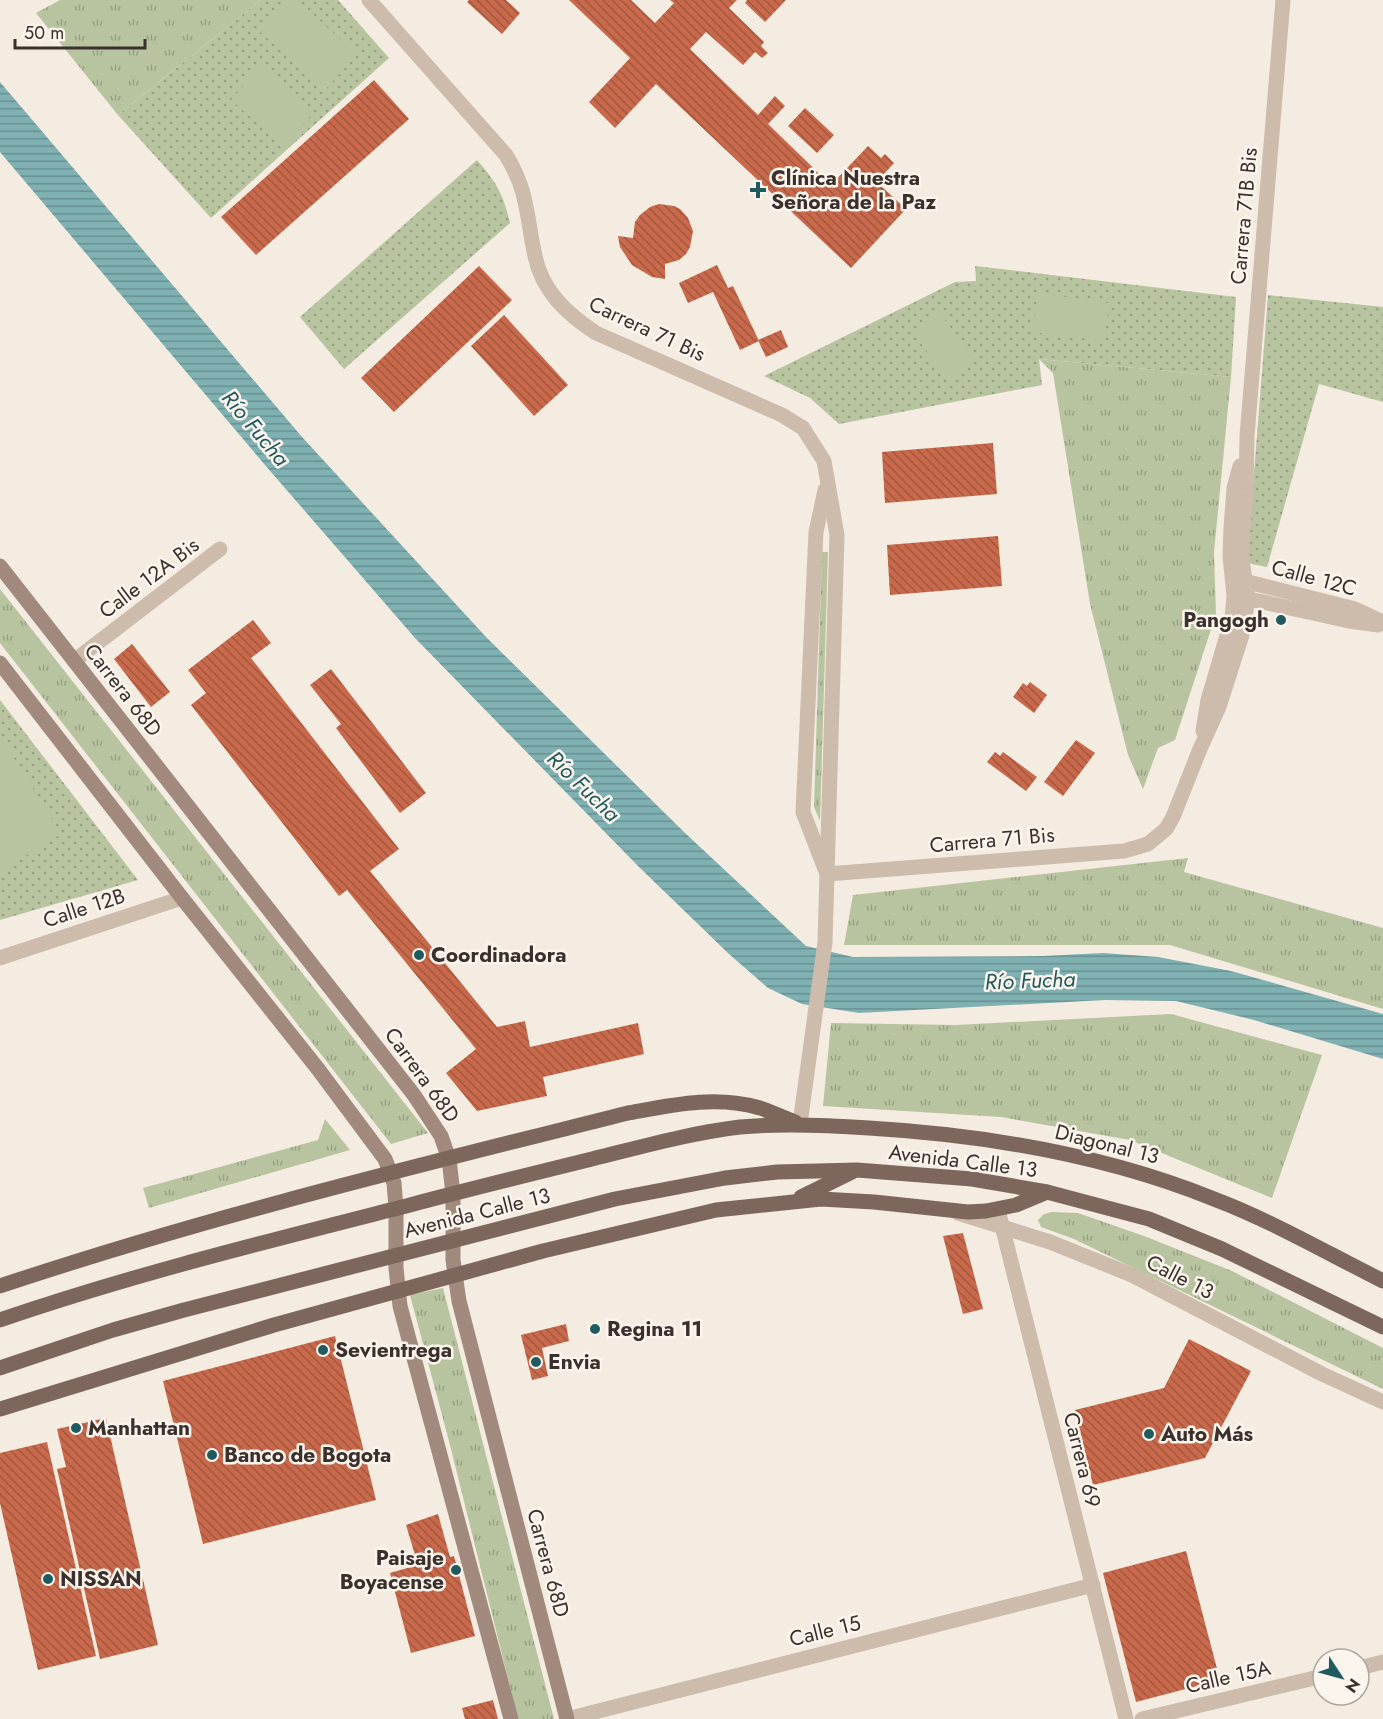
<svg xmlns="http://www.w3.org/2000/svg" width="1383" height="1719" viewBox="0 0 1383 1719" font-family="Jost,sans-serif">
  <defs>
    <pattern id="grass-tufts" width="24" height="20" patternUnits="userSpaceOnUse" patternTransform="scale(1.5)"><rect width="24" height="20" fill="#b8c4a0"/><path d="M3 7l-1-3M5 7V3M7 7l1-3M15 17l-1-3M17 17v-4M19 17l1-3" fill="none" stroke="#97a083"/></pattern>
    <pattern id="park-dots" width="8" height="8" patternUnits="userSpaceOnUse" patternTransform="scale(1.5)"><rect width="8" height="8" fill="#b8c4a0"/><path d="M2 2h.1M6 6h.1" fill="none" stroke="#97a083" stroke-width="1.8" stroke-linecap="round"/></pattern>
    <pattern id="water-rules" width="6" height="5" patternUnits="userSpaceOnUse" patternTransform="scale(1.5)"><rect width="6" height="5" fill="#7fb0b2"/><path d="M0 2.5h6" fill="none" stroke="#699091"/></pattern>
    <pattern id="building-back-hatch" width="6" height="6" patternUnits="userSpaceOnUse" patternTransform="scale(1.5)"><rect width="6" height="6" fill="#c8694b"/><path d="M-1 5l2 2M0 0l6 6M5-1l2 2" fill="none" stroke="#a4573f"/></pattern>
  </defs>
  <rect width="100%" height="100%" fill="#f4ebe1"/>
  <!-- grass -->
  <g fill="url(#grass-tufts)">
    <polygon points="60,0 261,0 118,115 36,13"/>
    <polygon points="1039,359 1231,377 1214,552 1216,614 1175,740 1158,748 1143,789 1128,755 1090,604 1053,373"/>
    <polygon points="822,552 828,552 820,821 814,807"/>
    <polygon points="0,589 428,1133 391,1144 0,643"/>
    <polygon points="1188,858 1184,872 1383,928 1383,1009 1170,945 844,945 853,895"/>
    <polygon points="1171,1014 1322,1055 1272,1198 1130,1140 1001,1117 823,1106 831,1023 955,1025"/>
    <polygon points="325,1119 350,1150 149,1208 143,1188 318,1140"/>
    <polygon points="1052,1212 1078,1213 1144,1236 1232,1271 1383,1348 1383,1389 1074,1239 1041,1227 1038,1220 1044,1214"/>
    <polygon points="443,1288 554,1719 518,1719 450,1445 410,1295"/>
  </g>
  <!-- park -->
  <g fill="url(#park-dots)">
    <polygon points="261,0 338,0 389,58 211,218 118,115"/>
    <path d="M 477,160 C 497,183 503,194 510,223 L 344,369 L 300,317 Z"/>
    <polygon points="975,266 1236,297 1231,377 1039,359 1042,385 839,424 810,398 764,376 955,282 976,281"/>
    <polygon points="1268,295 1383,307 1383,402 1319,384 1267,567 1247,563"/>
    <polygon points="0,700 138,880 0,920"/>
  </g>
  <!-- pitch -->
  <g fill="#b8c4a0">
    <polygon points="289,0 297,0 357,54 325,90 260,32"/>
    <polygon points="260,66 314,112 284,146 231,100"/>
    <polygon points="1038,293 1109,303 1104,341 1032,332"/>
    <polygon points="938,311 975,359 948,379 912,332"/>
    <polygon points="0,735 61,834 0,872"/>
  </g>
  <!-- water -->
  <polygon fill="url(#water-rules)" points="0,82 302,437 486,637 684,832 806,946 853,957 1043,956 1103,953 1158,957 1231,971 1383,1014 1383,1059 1254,1020 1176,1001 1105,1000 859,1013 802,1004 768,988 729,954 638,866 415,638 265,465 0,152"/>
  <!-- building -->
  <g fill="url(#building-back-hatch)">
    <polygon points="469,0 506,0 520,13 502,34 467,2"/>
    <polygon points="569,0 631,0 655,23 674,3 670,0 737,0 729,8 764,42 761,46 768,53 762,58 755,52 743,65 706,32 690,49 758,115 775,96 785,106 768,124 831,185 868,146 881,158 885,154 894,163 884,174 887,177 880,185 906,209 851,268 656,84 615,128 589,102 630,58"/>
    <polygon points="747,0 786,0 765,22 745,3"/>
    <polygon points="374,80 409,119 256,255 221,217"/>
    <polygon points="805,108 834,135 817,153 788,126"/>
    <polygon points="659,204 674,206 680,209 688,218 693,231 690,247 686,254 679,260 665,264 665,279 652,277 632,265 620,247 618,236 633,238 635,222 640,215 650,207"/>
    <polygon points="717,265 728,288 733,286 759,341 740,350 713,292 688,303 679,283"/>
    <polygon points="479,266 512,300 394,412 361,378"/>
    <polygon points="504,315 568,385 534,416 471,346"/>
    <polygon points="781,330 788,347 766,357 758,340"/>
    <polygon points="993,443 997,494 885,503 882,452"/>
    <polygon points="998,536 1002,586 890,595 887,545"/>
    <polygon points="253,620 271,643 251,658 399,849 370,871 497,1027 525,1021 530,1047 638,1023 644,1054 543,1077 547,1096 477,1111 446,1073 476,1049 347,890 339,896 191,705 206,693 188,670"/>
    <polygon points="132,644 170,692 151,707 114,659"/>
    <polygon points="331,669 426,793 400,813 336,728 341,724 310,685"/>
    <polygon points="1030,682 1047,695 1034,713 1013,697 1023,683 1027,686"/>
    <polygon points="1076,740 1095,753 1063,796 1044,782"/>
    <polygon points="995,752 1000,756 1003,752 1037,777 1026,791 987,762"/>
    <polygon points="963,1233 983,1309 963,1314 943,1236"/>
    <polygon points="566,1324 569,1341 542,1348 548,1376 532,1380 521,1335"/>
    <polygon points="335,1336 376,1500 203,1544 163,1381"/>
    <polygon points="1189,1339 1251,1371 1205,1458 1093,1485 1075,1410 1164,1388"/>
    <polygon points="106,1418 158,1645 100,1659 57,1469 66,1467 57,1429"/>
    <polygon points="47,1442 96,1656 38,1670 0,1503 0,1453"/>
    <polygon points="438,1514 450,1557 454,1556 475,1636 411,1653 390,1573 418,1565 406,1525"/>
    <polygon points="1186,1551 1220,1680 1136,1702 1103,1573"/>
    <polygon points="493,1700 498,1719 465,1719 462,1708"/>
  </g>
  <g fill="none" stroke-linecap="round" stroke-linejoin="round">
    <!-- street -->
    <g stroke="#cdbbac" stroke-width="15">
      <path d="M 369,0 L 506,155 C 529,193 526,216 535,256 C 542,291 567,314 596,333 L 782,415 L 803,428 L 824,461 L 837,535 L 825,942 L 800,1124"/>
      <polyline points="1236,579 1355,609 1383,622"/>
      <polyline points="1240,597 1349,621 1378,625"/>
      <polyline points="74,661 220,549"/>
      <polyline points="1203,731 1208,700 1232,618 1234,596 1230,556 1231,528 1234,488 1240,466"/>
      <polyline points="825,869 803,812 816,532 825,490"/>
      <polyline points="827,874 1124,851 1148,844 1166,829 1173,817 1200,749 1219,707 1242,635 1248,599 1241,554 1246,493 1247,436 1283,0"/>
      <polyline points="0,958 182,898"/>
      <polyline points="998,1210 1126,1719"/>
      <polyline points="958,1213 1050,1242 1132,1275 1322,1374 1383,1402"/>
      <polyline points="1359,1668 1383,1662"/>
      <polyline points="567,1719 1093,1585"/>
      <polyline points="1142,1719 1323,1676"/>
    </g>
    <!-- secondary -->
    <g stroke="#a18a7d" stroke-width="15">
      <polyline points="0,566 414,1095 441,1136 449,1159 453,1194 453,1260 459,1301 567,1719"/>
      <polyline points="0,663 182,898 318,1069 385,1159 394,1183 396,1208 396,1268 400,1306 511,1719"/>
    </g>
    <!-- primary -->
    <g stroke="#7d675c" stroke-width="15">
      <polyline points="801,1197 852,1172"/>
      <path d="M 0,1286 C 206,1217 417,1166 628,1113 C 672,1105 716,1095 760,1108 C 772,1112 783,1117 795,1122"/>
      <path d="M 0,1320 C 134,1274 273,1240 410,1205 C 470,1189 531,1174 592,1159 C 641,1147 690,1133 740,1127 C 783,1123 826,1125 869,1128 C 987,1135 1105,1155 1214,1199 C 1272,1221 1327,1253 1383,1281"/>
      <polyline points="0,1368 113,1330 184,1310 615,1199 725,1178 777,1172 857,1170 972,1179 1047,1192 1149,1219 1222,1249 1383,1327"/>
      <polyline points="0,1409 274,1325 543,1251 716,1210 821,1199 874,1202 968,1212 986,1211 1016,1205 1047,1192"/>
    </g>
  </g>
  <!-- markers -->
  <g fill="#1f5a5e" stroke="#fbf5ee" stroke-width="2">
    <path d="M755 181h6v6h6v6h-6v6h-6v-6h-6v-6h6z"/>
    <circle cx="1281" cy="620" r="6"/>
    <circle cx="419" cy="955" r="6"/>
    <circle cx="595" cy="1329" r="6"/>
    <circle cx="323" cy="1350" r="6"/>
    <circle cx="536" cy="1362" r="6"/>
    <circle cx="76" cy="1428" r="6"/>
    <circle cx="1149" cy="1434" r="6"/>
    <circle cx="212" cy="1455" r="6"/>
    <circle cx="456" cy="1570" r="6"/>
    <circle cx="48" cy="1579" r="6"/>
  </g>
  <g text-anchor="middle" stroke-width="5" stroke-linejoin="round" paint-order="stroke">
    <!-- poi labels -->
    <g font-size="21" font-weight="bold" fill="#3b302b" stroke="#fbf5ee" text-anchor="start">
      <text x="771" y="185">Clínica Nuestra<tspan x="771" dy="24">Señora de la Paz</tspan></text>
      <text x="1269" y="627" text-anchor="end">Pangogh</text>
      <text x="431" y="962">Coordinadora</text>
      <text x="607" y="1336">Regina 11</text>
      <text x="335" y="1357">Sevientrega</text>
      <text x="548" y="1369">Envia</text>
      <text x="88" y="1435">Manhattan</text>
      <text x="1161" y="1441">Auto Más</text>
      <text x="224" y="1462">Banco de Bogota</text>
      <text x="444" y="1565" text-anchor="end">Paisaje<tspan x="444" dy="24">Boyacense</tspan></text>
      <text x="60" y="1586">NISSAN</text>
    </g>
    <!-- street labels -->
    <g font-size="21" fill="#3b302b" stroke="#fbf5ee">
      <text transform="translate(1244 216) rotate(-85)" y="7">Carrera 71B Bis</text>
      <text transform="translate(647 329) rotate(25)" y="7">Carrera 71 Bis</text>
      <text transform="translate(149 578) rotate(-37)" y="7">Calle 12A Bis</text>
      <text transform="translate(1314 578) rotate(15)" y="7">Calle 12C</text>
      <text transform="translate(123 690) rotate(52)" y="7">Carrera 68D</text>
      <text transform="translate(992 840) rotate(-5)" y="7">Carrera 71 Bis</text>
      <text transform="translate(84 908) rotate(-18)" y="7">Calle 12B</text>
      <text transform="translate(422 1075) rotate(54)" y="7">Carrera 68D</text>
      <text transform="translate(1107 1144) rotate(14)" y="7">Diagonal 13</text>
      <text transform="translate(963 1161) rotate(7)" y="7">Avenida Calle 13</text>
      <text transform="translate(477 1213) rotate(-14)" y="7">Avenida Calle 13</text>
      <text transform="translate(1180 1277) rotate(27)" y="7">Calle 13</text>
      <text transform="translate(1082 1460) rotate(76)" y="7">Carrera 69</text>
      <text transform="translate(548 1563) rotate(75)" y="7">Carrera 68D</text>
      <text transform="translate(825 1631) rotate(-14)" y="7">Calle 15</text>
      <text transform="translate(1228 1677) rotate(-13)" y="7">Calle 15A</text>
    </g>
    <!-- water labels -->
    <g font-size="22" font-style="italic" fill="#1f5a5e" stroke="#fbf5ee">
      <text transform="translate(256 428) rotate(50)" y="8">Río Fucha</text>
      <text transform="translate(584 786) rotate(44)" y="8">Río Fucha</text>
      <text transform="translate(1030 980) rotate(-2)" y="8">Río Fucha</text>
    </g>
  </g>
  <!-- north arrow -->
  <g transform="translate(1341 1677) rotate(126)"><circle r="28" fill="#fbf5ee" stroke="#aea6a0" stroke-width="1.5"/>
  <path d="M0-4.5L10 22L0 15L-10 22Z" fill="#1f5a5e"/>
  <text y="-9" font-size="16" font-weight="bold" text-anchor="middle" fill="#3b302b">N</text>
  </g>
  <!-- scale -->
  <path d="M15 39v9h130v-9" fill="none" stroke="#3b302b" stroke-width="3"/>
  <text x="24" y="39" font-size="18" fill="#3b302b" stroke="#fbf5ee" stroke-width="4.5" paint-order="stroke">50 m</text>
</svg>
